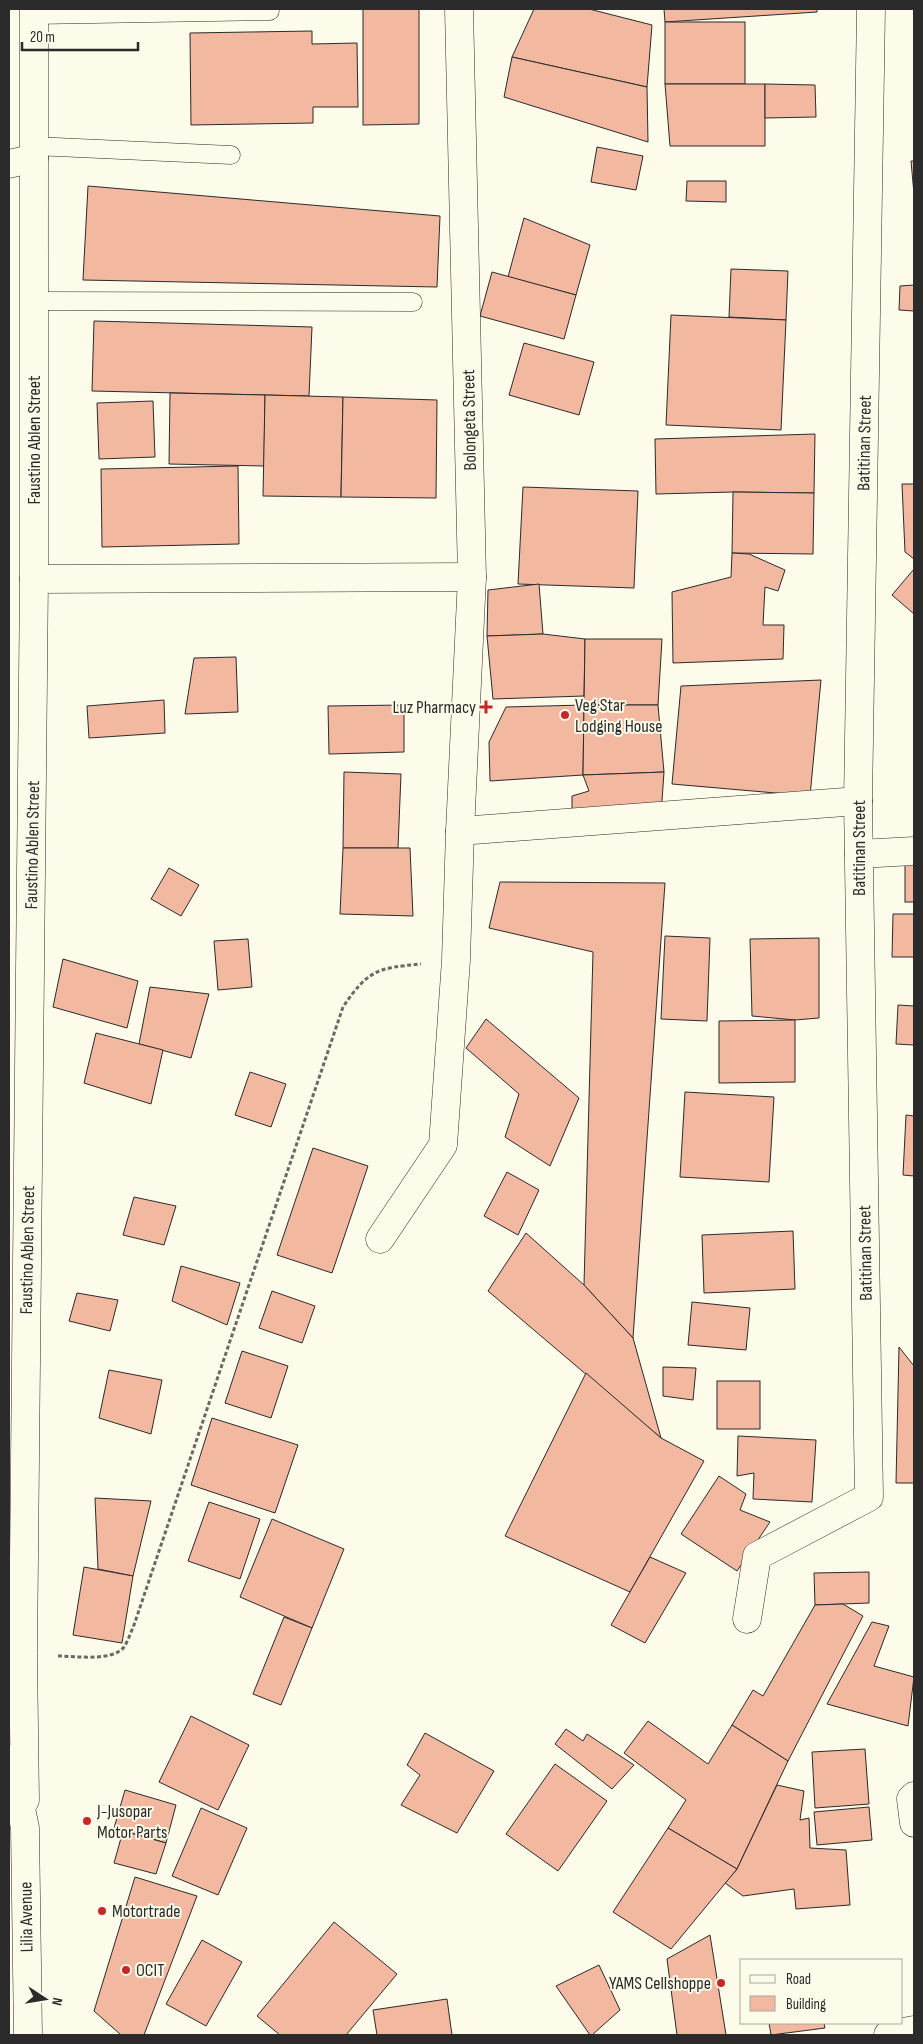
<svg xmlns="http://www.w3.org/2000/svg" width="923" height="2044" viewBox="0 0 923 2044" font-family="'Sofia Sans Condensed',sans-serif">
  <rect width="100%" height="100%" fill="#fdfbea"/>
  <!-- building -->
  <g fill="#f2b8a0" stroke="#2b2b2b">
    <polygon points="363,9 419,9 419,124 363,125"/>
    <polygon points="534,9 589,9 652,25 647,87 512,57"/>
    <polygon points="664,9 817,9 817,12 665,22"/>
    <rect x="665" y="22" width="80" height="62"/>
    <polygon points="312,31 312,44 357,43 358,107 313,107 313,123 191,125 190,33"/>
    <polygon points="512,57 647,87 648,142 504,97"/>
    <polygon points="665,84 765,84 765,146 670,146"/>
    <polygon points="765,84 815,85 816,117 765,118"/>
    <polygon points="597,147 643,156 636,190 591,182"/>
    <polygon points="911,161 914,161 914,194"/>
    <polygon points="687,181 726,181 726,202 686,201"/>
    <polygon points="88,186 440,216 437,287 83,280"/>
    <polygon points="524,218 590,245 576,295 508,277"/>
    <polygon points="731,269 788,271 786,320 729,317"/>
    <polygon points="492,272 576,295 564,339 480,316"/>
    <polygon points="914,285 914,311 899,310 900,286"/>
    <polygon points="671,315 786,320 781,430 666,425"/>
    <polygon points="94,321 312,327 309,396 92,391"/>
    <polygon points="524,343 594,362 579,415 509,395"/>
    <polygon points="170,393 265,395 264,466 169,464"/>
    <polygon points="265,395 343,397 341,497 263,496"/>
    <polygon points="343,397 437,400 436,498 341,497"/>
    <polygon points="153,401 155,457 99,459 97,403"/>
    <polygon points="815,434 814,493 733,492 656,494 655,439"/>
    <polygon points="238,466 239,544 102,547 101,469"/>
    <polygon points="902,484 914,484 914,559 905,552"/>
    <polygon points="523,487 638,491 634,588 518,584"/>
    <polygon points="733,492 814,493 813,554 732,553"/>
    <polygon points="732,553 749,554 785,570 778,591 765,587 763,625 784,625 783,659 673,663 672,592 731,577"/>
    <polygon points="914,569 914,614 892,595"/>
    <polygon points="539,584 543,634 487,636 488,590"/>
    <polygon points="543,634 585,639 584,696 493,699 487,636"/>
    <polygon points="585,639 662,639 658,705 584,705"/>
    <polygon points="236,657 238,712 185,714 194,658"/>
    <polygon points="821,680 810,796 672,784 681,686"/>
    <polygon points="164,700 165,733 89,738 87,706"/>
    <polygon points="404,705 404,752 329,754 328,706"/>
    <polygon points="584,705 583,775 490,781 489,742 506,707"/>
    <polygon points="584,705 658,705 664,772 583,775"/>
    <polygon points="344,772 401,774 398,848 343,848"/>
    <polygon points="664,772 661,815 572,817 572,796 589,791 583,775"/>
    <polygon points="343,848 410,848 413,916 340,914"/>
    <rect x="905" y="856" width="9" height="46"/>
    <polygon points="169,868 199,885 181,916 151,899"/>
    <polygon points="500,882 665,883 633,1338 584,1285 593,952 489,928"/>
    <polygon points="893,914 914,914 914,961 914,957 892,957"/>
    <polygon points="665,936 710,938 707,1021 661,1019"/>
    <polygon points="819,938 819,1018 795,1020 752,1016 750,939"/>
    <polygon points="248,939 252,987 218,990 214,941"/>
    <polygon points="63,959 138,981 127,1028 53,1007"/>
    <polygon points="150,987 209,994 191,1058 139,1044"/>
    <polygon points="898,1005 914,1006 914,1045 896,1044"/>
    <polygon points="486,1019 579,1098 550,1166 505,1137 519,1094 466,1048"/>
    <polygon points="795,1020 795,1082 719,1083 719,1021"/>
    <polygon points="96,1033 163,1050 151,1104 84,1083"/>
    <polygon points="250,1072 286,1084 271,1127 235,1115"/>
    <polygon points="685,1092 774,1097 769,1182 680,1177"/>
    <polygon points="906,1115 914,1116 914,1176 903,1175"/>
    <polygon points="313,1148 368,1166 332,1273 277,1255"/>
    <polygon points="507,1172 539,1190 518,1235 484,1216"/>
    <polygon points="134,1197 176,1206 164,1245 123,1235"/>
    <polygon points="793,1231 795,1289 704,1293 702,1235"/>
    <polygon points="526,1233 584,1285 633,1338 661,1438 488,1291"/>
    <polygon points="181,1266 240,1283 227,1325 172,1301"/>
    <polygon points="272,1291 315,1306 302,1343 259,1328"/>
    <polygon points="77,1293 118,1300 110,1331 69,1321"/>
    <polygon points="692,1302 750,1308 746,1350 688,1345"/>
    <polygon points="899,1347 914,1366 914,1483 896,1483"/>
    <polygon points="242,1351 288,1366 271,1418 225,1403"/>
    <polygon points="663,1367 696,1368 693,1400 663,1396"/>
    <polygon points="109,1370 162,1380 151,1434 99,1418"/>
    <polygon points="586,1373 661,1438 704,1461 630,1592 505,1536"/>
    <rect x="717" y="1381" width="43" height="48"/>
    <polygon points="212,1418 298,1445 275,1513 191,1485"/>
    <polygon points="738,1436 816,1440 812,1502 753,1499 754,1473 737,1476"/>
    <polygon points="719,1476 746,1494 740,1510 770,1522 737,1571 681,1534"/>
    <polygon points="95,1498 151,1501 133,1576 98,1569"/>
    <polygon points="209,1502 260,1519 240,1579 188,1561"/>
    <polygon points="272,1519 344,1549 312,1628 240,1597"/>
    <polygon points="650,1557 686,1573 645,1643 611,1625"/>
    <polygon points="84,1567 133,1576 122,1643 73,1635"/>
    <polygon points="869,1572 869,1603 815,1605 814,1573"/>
    <polygon points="843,1604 863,1616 788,1761 732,1725 753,1690 763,1696 815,1605"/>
    <polygon points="284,1617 312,1628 281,1705 253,1694"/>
    <polygon points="872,1622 889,1626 874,1666 914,1677 908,1726 827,1704"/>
    <polygon points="191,1716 249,1745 218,1810 159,1782"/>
    <polygon points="648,1721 708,1764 732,1725 788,1761 737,1869 668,1828 686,1800 624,1753"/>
    <polygon points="566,1729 583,1741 587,1734 634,1765 612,1789 555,1744"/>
    <polygon points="425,1733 494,1771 457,1833 401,1805 420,1775 407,1765"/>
    <polygon points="865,1749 869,1804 815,1808 812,1752"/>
    <polygon points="555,1764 607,1801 558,1871 506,1834"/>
    <polygon points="777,1785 804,1791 800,1820 809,1818 810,1848 846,1850 850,1905 796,1909 794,1889 743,1896 725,1883 737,1869"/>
    <polygon points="125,1790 176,1805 166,1843 114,1828"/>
    <polygon points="869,1807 872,1840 817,1845 814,1812"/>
    <polygon points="201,1808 247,1828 218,1895 172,1876"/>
    <polygon points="668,1828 737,1869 671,1949 613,1912"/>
    <polygon points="123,1831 166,1843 156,1874 114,1863"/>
    <polygon points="135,1877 197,1896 144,2035 121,2035 94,2011"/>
    <polygon points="334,1922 397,1974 346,2035 280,2035 257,2016"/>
    <polygon points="710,1935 726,2035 677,2035 667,1959"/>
    <polygon points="202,1940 242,1962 206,2026 166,2004"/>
    <polygon points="599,1965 620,2010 592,2035 590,2035 556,1986"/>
    <polygon points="447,1999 452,2035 377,2035 373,2010"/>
    <polygon points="769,2023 824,2023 825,2028 771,2035"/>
  </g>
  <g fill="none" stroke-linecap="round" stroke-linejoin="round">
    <defs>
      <g id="service">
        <polyline points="34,15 270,11"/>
        <polyline points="34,146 231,155"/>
        <polyline points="34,301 413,302"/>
      </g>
      <g id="minor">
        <polyline points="459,9 472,577 460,831"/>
        <polyline points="9,164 34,158"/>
        <polyline points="34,579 472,577"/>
        <polyline points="859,854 914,851"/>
        <polyline points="380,1239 443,1145 456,960 460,831 858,801"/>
        <polyline points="747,1619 757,1556 869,1497 858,801 871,9"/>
        <polyline points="914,1796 911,1799 914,1823"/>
      </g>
      <polyline id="tertiary" points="25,1800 23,1656 34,579 34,9"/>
      <g id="trunk">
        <polyline points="9,1759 17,1789 25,1828 28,2035"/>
        <polyline points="888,2035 914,2030"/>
      </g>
    </defs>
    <!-- service casing -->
    <use href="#service" stroke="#2b2b2b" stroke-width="19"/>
    <!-- minor casing -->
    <use href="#minor" stroke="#2b2b2b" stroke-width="29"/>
    <!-- tertiary casing -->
    <use href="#tertiary" stroke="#2b2b2b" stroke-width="29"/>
    <!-- trunk casing -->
    <use href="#trunk" stroke="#2b2b2b" stroke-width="29"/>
    <!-- path -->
    <path stroke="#6a6964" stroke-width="3" stroke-dasharray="4 2.5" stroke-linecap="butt" d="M 58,1656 C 75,1656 112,1662 124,1647 C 128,1641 131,1632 134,1625 L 343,1007 C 368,970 377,968 421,964"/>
    <!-- service -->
    <use href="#service" stroke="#fdfbea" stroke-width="18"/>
    <!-- minor -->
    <use href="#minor" stroke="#fdfbea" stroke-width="28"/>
    <!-- tertiary -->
    <use href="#tertiary" stroke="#fdfbea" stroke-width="28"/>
    <!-- trunk -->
    <use href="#trunk" stroke="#fdfbea" stroke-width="28"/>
  </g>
  <!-- markers -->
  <g fill="#c62828" stroke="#fdfbea" stroke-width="2">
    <path d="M483.5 699.5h5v5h5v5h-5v5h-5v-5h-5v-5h5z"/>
    <circle cx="565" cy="715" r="5"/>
    <circle cx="87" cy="1821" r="5"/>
    <circle cx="102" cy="1911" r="5"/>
    <circle cx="126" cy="1970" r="5"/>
    <circle cx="721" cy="1983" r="5"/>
  </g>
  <g text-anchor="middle" stroke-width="4" stroke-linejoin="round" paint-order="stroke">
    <!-- street labels -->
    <g font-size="18" fill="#2b2b2b" stroke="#fdfbea">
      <text transform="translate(469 420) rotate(-91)" y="6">Bolongeta Street</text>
      <text transform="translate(34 440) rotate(-90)" y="6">Faustino Ablen Street</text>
      <text transform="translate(864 443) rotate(-89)" y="6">Batitinan Street</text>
      <text transform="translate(32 845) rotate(-89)" y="6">Faustino Ablen Street</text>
      <text transform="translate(859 848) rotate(-90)" y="6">Batitinan Street</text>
      <text transform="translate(27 1250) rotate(-89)" y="6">Faustino Ablen Street</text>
      <text transform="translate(865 1253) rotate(-91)" y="6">Batitinan Street</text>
      <text transform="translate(26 1917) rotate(-91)" y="6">Lilia Avenue</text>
    </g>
    <!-- poi labels -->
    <g font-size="18" fill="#2b2b2b" stroke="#fdfbea" text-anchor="start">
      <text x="575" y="711">Veg Star<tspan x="575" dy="21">Lodging House</tspan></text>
      <text x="476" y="713" text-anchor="end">Luz Pharmacy</text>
      <text x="97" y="1817">J-Jusopar<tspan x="97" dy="21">Motor Parts</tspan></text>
      <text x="112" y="1917">Motortrade</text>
      <text x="136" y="1976">OCIT</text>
      <text x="711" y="1989" text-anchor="end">YAMS Cellshoppe</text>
    </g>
  </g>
  <!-- border -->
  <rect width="923" height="2044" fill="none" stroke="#2b2b2b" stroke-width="20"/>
  <!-- legend -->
  <rect x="740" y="1959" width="162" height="65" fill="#fdfbea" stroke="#a9a89e"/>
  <rect x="750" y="1975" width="25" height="8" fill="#fdfbea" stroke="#a9a89e"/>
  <text x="786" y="1984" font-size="15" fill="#2b2b2b">Road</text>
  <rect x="750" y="1996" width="25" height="15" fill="#f2b8a0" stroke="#a9a89e"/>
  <text x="786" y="2009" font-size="15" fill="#2b2b2b">Building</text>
  <!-- north arrow -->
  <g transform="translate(45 1999) rotate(102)" stroke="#fdfbea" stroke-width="4" paint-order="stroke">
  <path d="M0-4L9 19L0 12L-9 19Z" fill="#2b2b2b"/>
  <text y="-8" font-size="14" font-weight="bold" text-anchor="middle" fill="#2b2b2b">N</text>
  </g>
  <!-- scale -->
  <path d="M22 42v8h116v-8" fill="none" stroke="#2b2b2b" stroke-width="2.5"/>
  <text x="30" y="42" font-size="15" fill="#2b2b2b" stroke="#fdfbea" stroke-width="4" paint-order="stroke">20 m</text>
</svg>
